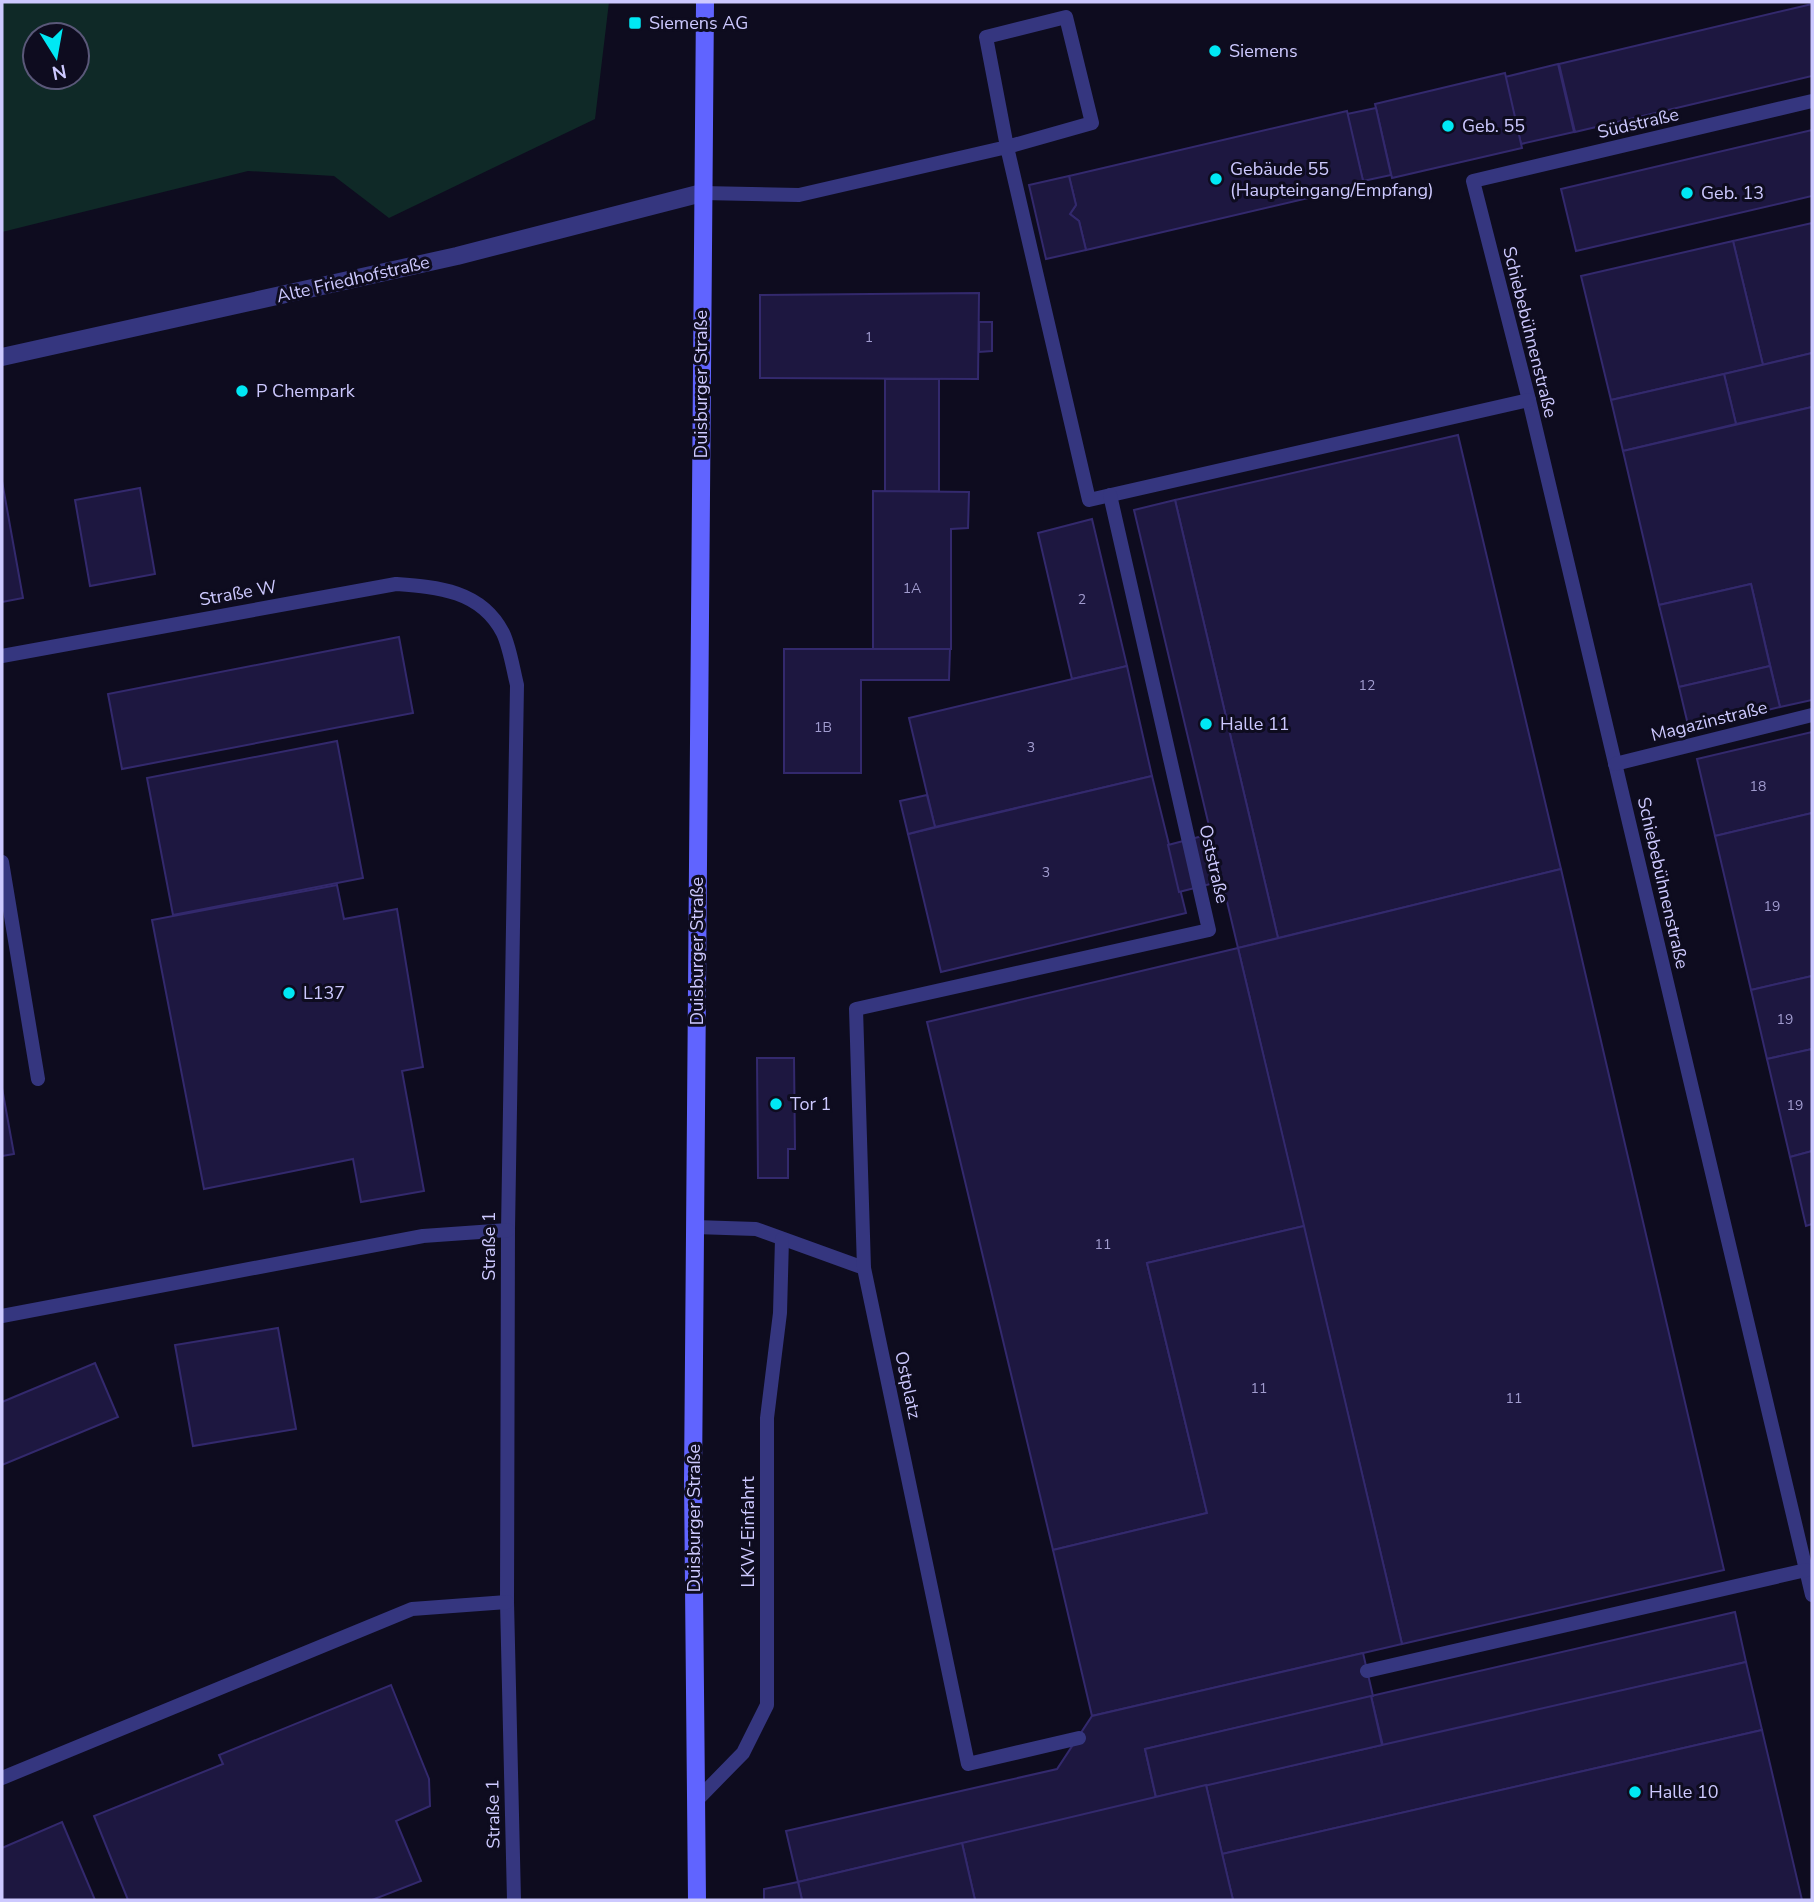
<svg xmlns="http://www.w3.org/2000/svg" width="1814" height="1902" viewBox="0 0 1814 1902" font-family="'Nunito Sans',sans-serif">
  <rect width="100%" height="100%" fill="#0e0c1f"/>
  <!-- green -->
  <path fill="#0f2927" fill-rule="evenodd" d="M 2,2 L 609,2 L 595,119 L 389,218 L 334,176 L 248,171 L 2,232 ZM 35,35 L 77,35 L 77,77 L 35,77 Z"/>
  <!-- building -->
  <g fill="#1d1740" stroke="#33296d" stroke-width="2">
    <polygon points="1812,4 1812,76 1575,132 1559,64"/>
    <polygon points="1558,64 1574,132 1521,144 1505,77"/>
    <polygon points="1505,73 1522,148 1392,178 1375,104"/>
    <polygon points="1376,108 1391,175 1363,181 1347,114"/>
    <polygon points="1347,111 1364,185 1086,250 1079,221 1070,214 1076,205 1069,176"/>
    <polygon points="1812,130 1812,196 1576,251 1561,189"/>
    <polygon points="1069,176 1076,205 1070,214 1079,221 1086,250 1046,259 1029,185"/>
    <polygon points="1812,223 1812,353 1763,365 1733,241"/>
    <polygon points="1733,241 1763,365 1611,400 1581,276"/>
    <polygon points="979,293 978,379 760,378 760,295"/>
    <polygon points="979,322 992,322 992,351 979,352"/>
    <polygon points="1812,353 1812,407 1736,424 1724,374"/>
    <polygon points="1724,374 1736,424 1623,451 1611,400"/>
    <polygon points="885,379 939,379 939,491 885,492"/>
    <polygon points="1812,407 1812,700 1780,707 1751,584 1659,605 1623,451"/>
    <polygon points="1458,435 1561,869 1278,938 1175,500"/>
    <polygon points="2,481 23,598 2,602"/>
    <polygon points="140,488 155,574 90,586 75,500"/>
    <polygon points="873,491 969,492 968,528 951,529 951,649 873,649"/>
    <polygon points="1175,500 1278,938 1238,948 1134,510"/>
    <polygon points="1092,519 1127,666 1072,679 1038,533"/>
    <polygon points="1751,584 1770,666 1679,687 1659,605"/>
    <polygon points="399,637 413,713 122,769 108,694"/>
    <polygon points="784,649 950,649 949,680 861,680 861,773 784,773"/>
    <polygon points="1127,666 1152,776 935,827 909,718"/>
    <polygon points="1770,666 1780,707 1689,729 1679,687"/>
    <polygon points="1812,732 1812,813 1715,836 1697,759"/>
    <polygon points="337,741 363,878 173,915 147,778"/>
    <polygon points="1152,776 1186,913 941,972 908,834"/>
    <polygon points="927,795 935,827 908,834 900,801"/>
    <polygon points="1812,813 1812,976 1751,990 1715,836"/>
    <polygon points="1210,834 1222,881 1179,892 1168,845"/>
    <polygon points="1561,869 1724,1570 1402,1644 1238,948"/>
    <polygon points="337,885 344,919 397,909 423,1067 402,1071 424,1191 361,1202 353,1159 204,1189 152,920"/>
    <polygon points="1238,948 1304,1226 1147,1263 1207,1513 1053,1550 927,1022"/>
    <polygon points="1812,976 1812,1049 1767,1059 1751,990"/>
    <polygon points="1812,1049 1812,1151 1790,1157 1767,1059"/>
    <polygon points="757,1058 794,1058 795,1149 788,1149 788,1178 758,1178"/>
    <polygon points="2,1088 14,1154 2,1156"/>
    <polygon points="1812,1151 1812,1224 1806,1226 1790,1157"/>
    <polygon points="1304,1226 1402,1644 1092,1716 1053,1550 1207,1513 1147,1263"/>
    <polygon points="278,1328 296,1429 193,1446 175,1345"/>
    <polygon points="95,1363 118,1417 2,1465 2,1402"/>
    <polygon points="1735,1612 1746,1662 1383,1746 1371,1696"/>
    <polygon points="1363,1653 1373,1696 1145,1749 1156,1798 798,1882 786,1831 1057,1769 1092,1716"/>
    <polygon points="1746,1662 1762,1730 1222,1854 1206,1785"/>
    <polygon points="391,1685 429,1779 430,1806 396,1821 421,1881 372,1900 128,1900 94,1816 223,1764 219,1755"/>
    <polygon points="1371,1696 1382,1745 1156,1797 1145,1749"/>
    <polygon points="1762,1730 1802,1900 1233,1900 1222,1854"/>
    <polygon points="1206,1785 1233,1900 975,1900 962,1843"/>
    <polygon points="62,1822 95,1900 2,1900 2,1848"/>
    <polygon points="962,1843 975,1900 802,1900 798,1882"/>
    <polygon points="798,1882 802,1900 764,1900 764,1889"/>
  </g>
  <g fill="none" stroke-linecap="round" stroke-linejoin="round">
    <!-- service -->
    <g stroke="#35367f" stroke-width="14">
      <polyline points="1812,101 1473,181 1529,400 1812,1595"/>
      <polyline points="702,193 799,195 1007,147 986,37 1066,17 1092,123 1007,147 1089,500 1529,400"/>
      <path d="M 2,656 L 396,584 C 437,587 481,590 503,633 C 510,648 513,669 517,685 L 508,1230 L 507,1602 L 514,1900"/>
      <polyline points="1615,764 1812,715"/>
      <polyline points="2,862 38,1079"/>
      <polyline points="695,1227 756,1229 864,1268"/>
      <polyline points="2,1316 423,1236 508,1230"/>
      <polyline points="1367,1671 1806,1570"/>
      <polyline points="1079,1738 968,1764 864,1268 856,1009 1209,930 1110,495"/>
      <polyline points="2,1778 412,1609 507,1602"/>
      <polyline points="696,1801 743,1753 767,1705 767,1418 780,1313 782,1239"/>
    </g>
    <!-- minor -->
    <polyline stroke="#35367f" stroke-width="18" points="2,357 457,256 702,193"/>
    <!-- secondary -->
    <polyline stroke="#6064ff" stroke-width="18" points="697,1900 693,1481 705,2"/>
  </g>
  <!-- markers -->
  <g fill="#00e8f4" stroke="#0e0c1f" stroke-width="2.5">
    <rect x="628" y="16" width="14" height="14" rx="3.5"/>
    <circle cx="1215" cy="51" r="7"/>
    <circle cx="1448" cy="126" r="7"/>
    <circle cx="1216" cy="179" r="7"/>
    <circle cx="1687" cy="193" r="7"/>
    <circle cx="242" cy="391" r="7"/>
    <circle cx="1206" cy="724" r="7"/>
    <circle cx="289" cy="993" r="7"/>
    <circle cx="776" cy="1104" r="7"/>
    <circle cx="1635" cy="1792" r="7"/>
  </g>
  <g text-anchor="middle" stroke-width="6" stroke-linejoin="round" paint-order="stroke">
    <!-- number labels -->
    <g font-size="14" fill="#a19ccf">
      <text x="869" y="342">1</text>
      <text x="912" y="593">1A</text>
      <text x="1082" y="604">2</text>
      <text x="1367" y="690">12</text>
      <text x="823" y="732">1B</text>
      <text x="1031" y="752">3</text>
      <text x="1758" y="791">18</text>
      <text x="1046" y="877">3</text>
      <text x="1772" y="911">19</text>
      <text x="1785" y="1024">19</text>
      <text x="1795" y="1110">19</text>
      <text x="1103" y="1249">11</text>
      <text x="1259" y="1393">11</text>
      <text x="1514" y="1403">11</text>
    </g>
    <!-- poi labels -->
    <g font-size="18" fill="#cdc9ff" stroke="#0e0c1f" text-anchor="start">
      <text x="649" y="29">Siemens AG</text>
      <text x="1229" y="57">Siemens</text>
      <text x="1462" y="132">Geb. 55</text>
      <text x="1230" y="175">Gebäude 55<tspan x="1230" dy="21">(Haupteingang/Empfang)</tspan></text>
      <text x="1701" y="199">Geb. 13</text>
      <text x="256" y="397">P Chempark</text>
      <text x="1220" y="730">Halle 11</text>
      <text x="303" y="999">L137</text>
      <text x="790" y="1110">Tor 1</text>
      <text x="1649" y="1798">Halle 10</text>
    </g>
    <!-- street labels -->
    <g font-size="18" fill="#cdc9ff" stroke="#0e0c1f">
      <text transform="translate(1638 123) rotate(-13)" y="6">Südstraße</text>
      <text transform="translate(353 279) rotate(-13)" y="6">Alte Friedhofstraße</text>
      <text transform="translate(1530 332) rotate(76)" y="6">Schiebebühnenstraße</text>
      <text transform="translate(701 384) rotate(-90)" y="6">Duisburger Straße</text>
      <text transform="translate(238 593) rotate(-10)" y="6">Straße W</text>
      <text transform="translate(1709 721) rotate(-14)" y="6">Magazinstraße</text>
      <text transform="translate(1214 864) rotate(77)" y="6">Oststraße</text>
      <text transform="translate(1663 883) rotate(77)" y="6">Schiebebühnenstraße</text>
      <text transform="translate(697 951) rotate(-90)" y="6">Duisburger Straße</text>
      <text transform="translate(489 1246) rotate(-90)" y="6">Straße 1</text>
      <text transform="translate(908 1385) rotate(78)" y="6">Ostplatz</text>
      <text transform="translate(694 1518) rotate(-90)" y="6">Duisburger Straße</text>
      <text transform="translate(748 1532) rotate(-90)" y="6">LKW-Einfahrt</text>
      <text transform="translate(493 1814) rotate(-91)" y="6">Straße 1</text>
    </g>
  </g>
  <!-- border -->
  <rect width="1814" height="1902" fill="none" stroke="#cdc9ff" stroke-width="7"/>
  <!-- north arrow -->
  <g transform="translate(56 56) rotate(169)"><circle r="33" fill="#0e0c1f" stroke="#5a5879" stroke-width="2"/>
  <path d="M0-5L12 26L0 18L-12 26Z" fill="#00e8f4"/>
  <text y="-10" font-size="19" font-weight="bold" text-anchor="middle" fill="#cdc9ff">N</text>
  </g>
</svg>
